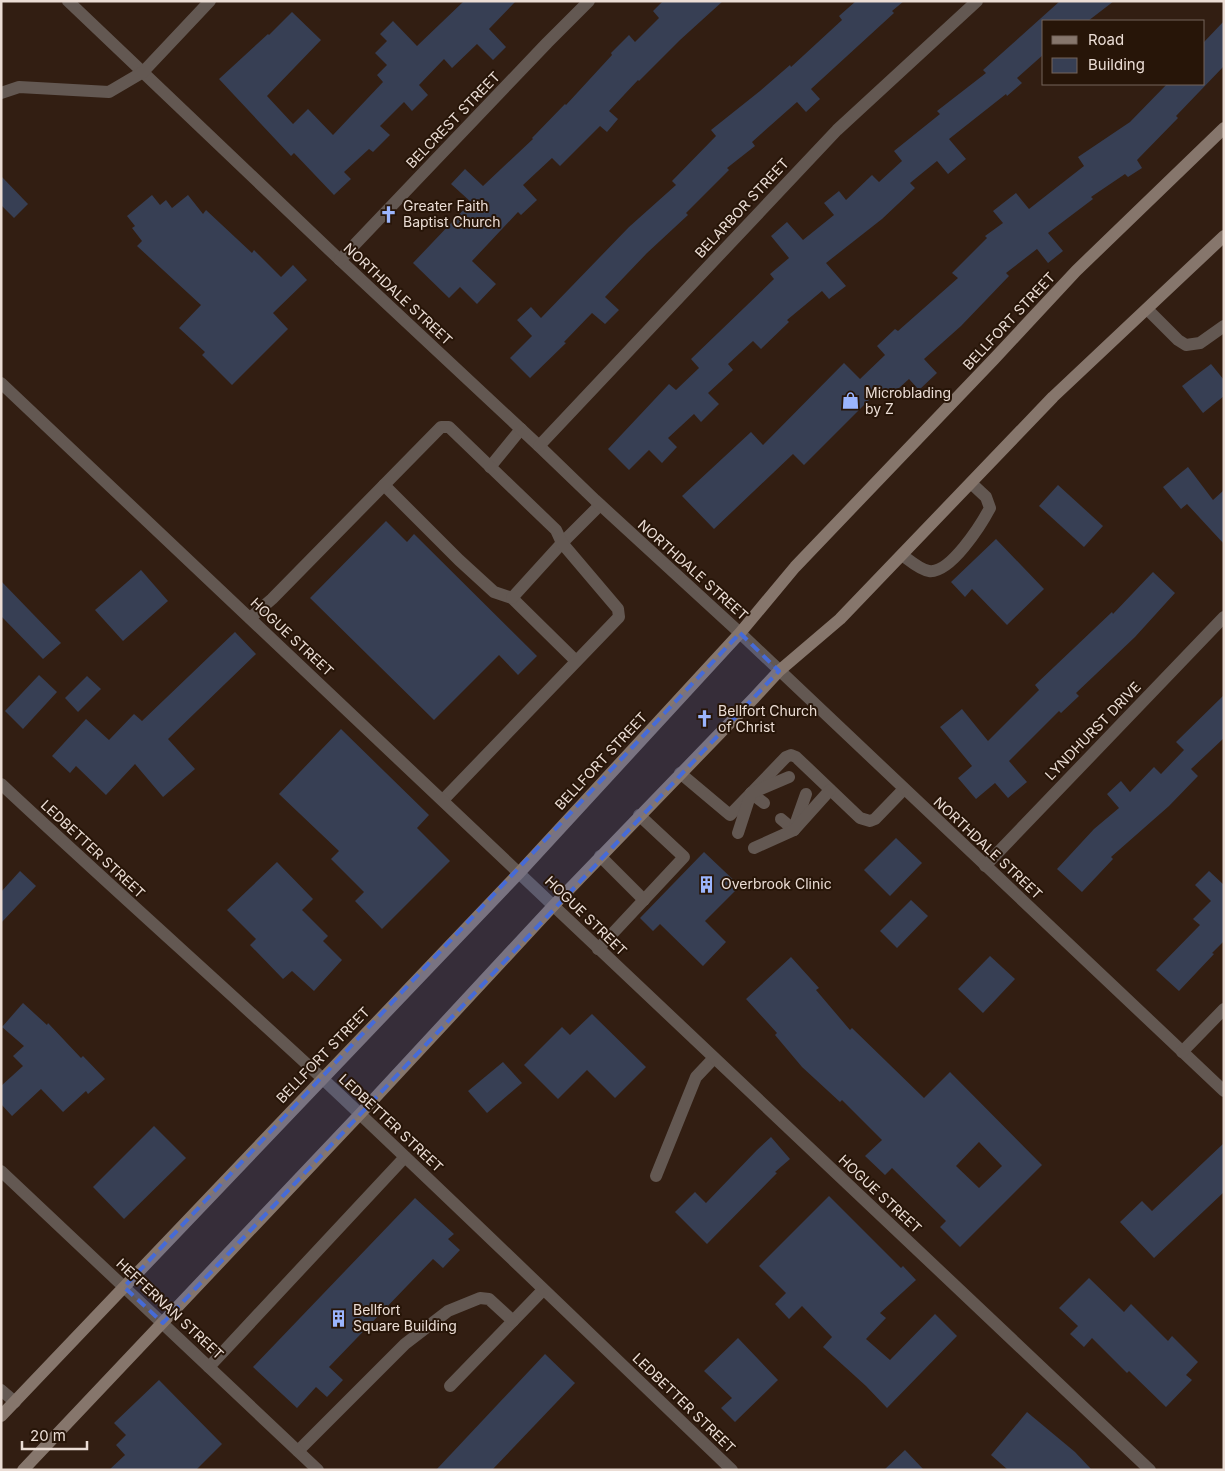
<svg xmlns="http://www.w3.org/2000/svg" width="1225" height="1471" viewBox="0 0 1225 1471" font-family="Inter,sans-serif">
  <rect width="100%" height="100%" fill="#321e12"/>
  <!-- building -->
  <g fill="#373f54" fill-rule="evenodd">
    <polygon points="464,1 516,1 489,29 506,47 493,60 477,44 452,68 444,59 419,85 428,95 412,111 404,102 380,126 390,135 373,152 369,149 344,172 351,179 334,195 294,153 291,156 219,79 268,34 269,35 292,12 321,40 267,96 293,124 308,109 333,135 383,82 377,75 387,65 375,53 387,41 380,34 393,21 417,46"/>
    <polygon points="663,1 723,1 680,40 639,81 638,80 609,111 618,119 607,132 600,126 560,166 552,158 523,185 537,200 521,215 518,212 472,261 496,284 477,304 460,287 449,298 413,263 471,202 451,184 465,169 483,186 533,139 532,138 565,104 566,105 612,55 611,53 629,35 635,42 659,18 653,11"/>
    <polygon points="856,1 904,1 892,11 894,13 811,89 820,99 806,112 797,102 752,142 755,146 727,168 729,170 686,213 688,215 647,253 605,297 619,310 605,324 592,313 564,342 566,343 530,378 510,358 532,336 517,320 531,307 541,318 629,227 676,185 672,181 716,136 711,130 760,91 790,65 791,67 842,20 839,16"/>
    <polygon points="1060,1 1114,1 1088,21 1044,21 1044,54 1017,78 1022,83 1007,96 1006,94 949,139 966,159 948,174 937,161 910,183 915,188 882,219 826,263 846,286 829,299 822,291 787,320 789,322 761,349 753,341 728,364 733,370 708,393 719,404 701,422 694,414 668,438 677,447 662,463 649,450 629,470 608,449 669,384 676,390 699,368 691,359 774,279 770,274 789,258 771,236 787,222 803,240 834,215 824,203 839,191 846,200 872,175 879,182 902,161 894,151 940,114 937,111 986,73 983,70"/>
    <polygon points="1224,21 1224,66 1176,116 1178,118 1137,160 1142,168 1128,177 1125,174 1091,197 1093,199 1048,233 1063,251 1048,263 1037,249 1006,273 1009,276 961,326 924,359 937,373 919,390 909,379 889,397 881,388 804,465 793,454 714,529 682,496 751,432 763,445 844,363 860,379 885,355 877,346 895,329 898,331 958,278 952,273 987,238 985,236 1003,223 993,211 1016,193 1029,209 1084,166 1078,157 1130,122 1167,84 1204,84 1204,42"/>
    <polygon points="1,176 28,204 14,218 1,205"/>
    <polygon points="152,195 160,205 166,200 172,208 188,195 203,214 206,210 252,253 254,250 281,277 293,265 307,280 273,313 288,329 232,385 202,355 205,352 179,328 201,305 137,246 142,241 132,228 135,226 127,216"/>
    <polygon points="1211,364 1224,380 1224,396 1203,413 1182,386"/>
    <polygon points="1188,467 1213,500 1224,490 1224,544 1187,504 1181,509 1163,487"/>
    <polygon points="1058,485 1103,526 1084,547 1039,506"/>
    <polygon points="386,521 407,542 414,534 537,656 518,675 499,655 434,720 310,598"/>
    <polygon points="996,539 1044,589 1007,625 972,589 965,597 951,582"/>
    <polygon points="141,570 168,601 123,641 95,610"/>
    <polygon points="1153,572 1175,593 1135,637 1076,693 1079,696 1061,713 1059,711 1009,761 1027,782 1008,798 995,783 976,799 958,778 972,766 940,727 962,709 988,741 1039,690 1035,685 1112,612 1113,614"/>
    <polygon points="1,581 61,643 43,659 1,616"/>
    <polygon points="235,632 256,654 168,739 195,769 163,797 135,764 106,795 76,766 70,773 52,756 86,719 109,740 134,714 142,721"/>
    <polygon points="39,675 57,692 23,729 5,711"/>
    <polygon points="87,676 101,689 78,712 65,698"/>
    <polygon points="1224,695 1224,738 1191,769 1198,776 1169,806 1111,857 1113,859 1082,892 1057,869 1094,829 1119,808 1107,794 1121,781 1130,792 1154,767 1161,774 1184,750 1176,742"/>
    <polygon points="341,729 429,815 417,828 450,861 382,929 355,901 364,892 331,859 339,851 279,794"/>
    <polygon points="896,838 922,863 890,896 864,870"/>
    <polygon points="704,852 740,886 705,921 726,942 703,966 660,924 653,931 640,918"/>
    <polygon points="277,862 313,899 302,910 328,936 323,941 342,960 314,991 292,971 283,979 250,945 256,939 227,910"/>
    <polygon points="20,871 36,886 1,923 1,892"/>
    <polygon points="1209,871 1224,885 1224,941 1212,953 1214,954 1179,991 1156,970 1200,925 1193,919 1211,901 1195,885"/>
    <polygon points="911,900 928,916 897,948 880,931"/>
    <polygon points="990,956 1015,979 983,1013 958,989"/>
    <path d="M 791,957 L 819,988 L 816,990 L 850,1030 L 852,1028 L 924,1098 L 950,1072 L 1042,1165 L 960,1247 L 940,1227 L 946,1221 L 892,1168 L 885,1175 L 865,1156 L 882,1140 L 842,1100 L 840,1102 L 802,1067 L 775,1035 L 777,1033 L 746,999 ZM 979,1142 L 1002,1166 L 979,1188 L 956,1166 Z"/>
    <polygon points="23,1003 47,1025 48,1023 81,1058 83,1056 105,1079 88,1094 86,1091 63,1112 41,1089 12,1116 1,1104 1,1086 23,1066 13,1056 24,1046 2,1027"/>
    <polygon points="592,1014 646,1067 615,1098 587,1070 558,1099 524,1065 562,1027 570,1035"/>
    <polygon points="503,1062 522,1083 487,1113 468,1091"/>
    <polygon points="154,1126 186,1158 124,1219 93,1187"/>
    <polygon points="771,1137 790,1159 775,1172 777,1173 707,1244 675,1212 695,1192 706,1203 757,1150"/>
    <polygon points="1224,1143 1224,1192 1154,1258 1120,1222 1142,1201 1152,1211"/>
    <polygon points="829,1196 901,1268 903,1266 916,1280 880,1313 886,1318 866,1339 890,1360 935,1314 957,1336 887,1408 866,1386 823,1347 832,1337 802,1306 789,1319 775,1304 786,1293 759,1266"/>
    <polygon points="415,1198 454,1234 448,1239 460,1250 443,1268 433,1259 329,1367 343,1380 327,1397 316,1387 297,1408 253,1367"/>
    <polygon points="1089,1278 1124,1312 1131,1304 1168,1341 1172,1336 1198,1362 1186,1375 1192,1380 1166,1407 1129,1371 1127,1373 1092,1338 1084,1347 1070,1334 1078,1326 1059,1308"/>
    <polygon points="738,1338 778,1380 735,1422 721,1408 732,1398 704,1371"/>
    <polygon points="545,1354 575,1383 492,1470 436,1470"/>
    <polygon points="159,1380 222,1444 196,1470 109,1470 125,1455 116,1445 126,1435 114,1423"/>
    <polygon points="1027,1412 1075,1452 1092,1470 1008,1470 991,1455"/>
    <polygon points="905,1450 924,1470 884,1470"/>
  </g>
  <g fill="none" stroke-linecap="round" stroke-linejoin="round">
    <!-- lane -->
    <g stroke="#635852" stroke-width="12">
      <polyline points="1147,309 1178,340 1186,345 1200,343 1224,326"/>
      <polyline points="490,467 521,429"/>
      <polyline points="384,485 459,560 494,592 512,598 576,661"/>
      <path d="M 902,555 C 909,560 920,570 929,571 C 950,574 981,525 990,508 L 986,497 L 971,483"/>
      <polyline points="512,598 562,543 600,505"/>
      <polyline points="250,618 272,599 441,427 449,427 556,530 562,543 618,609 619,617 443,800"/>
      <polyline points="680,773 730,815 786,757 791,755 796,757 860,818 870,821 875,819 904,789"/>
      <polyline points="751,793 764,803"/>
      <polyline points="781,819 794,830"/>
      <polyline points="795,825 806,794"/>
      <polyline points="738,833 751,793 789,777"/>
      <polyline points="754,848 794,830 830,790"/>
      <polyline points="600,856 644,900"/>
      <polyline points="598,949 684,857 639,815"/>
      <polyline points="656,1176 696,1077 714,1058"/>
      <polyline points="209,1367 405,1157"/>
      <polyline points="450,1386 543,1290"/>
      <polyline points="1,1390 15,1402"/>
      <polyline points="298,1451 405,1344 448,1311 480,1298 489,1299 513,1321"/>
    </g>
    <!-- street -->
    <g stroke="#635852" stroke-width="12">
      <polyline points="68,1 340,260 539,446 595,500 740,633 1224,1091"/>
      <polyline points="1,93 19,87 109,92 143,72 210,1"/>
      <polyline points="340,260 547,43 589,1"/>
      <polyline points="1,383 1150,1470"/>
      <polyline points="539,446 837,130 977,1"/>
      <path d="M 1,784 C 108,884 217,981 324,1080 C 461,1209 596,1340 732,1470"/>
      <polyline points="985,866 1224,617"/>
      <polyline points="1182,1052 1224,1009"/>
      <polyline points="1,1171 318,1470"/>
    </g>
    <!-- secondary -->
    <g stroke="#86766c" stroke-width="12">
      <polyline points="1,1416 519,873 740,633 795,567 994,359 1076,271 1224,128"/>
      <polyline points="23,1470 360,1114 554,905 754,698 779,671 840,619 1053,397 1224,236"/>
    </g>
  </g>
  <!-- marked area -->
  <path fill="#466bd7" fill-opacity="0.2" stroke="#466bd7" stroke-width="4" stroke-dasharray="10 6" stroke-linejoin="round" d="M 740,633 L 779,671 L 163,1323 L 124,1287 Z"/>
  <!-- icons -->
  <defs>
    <symbol id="church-bare" viewBox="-9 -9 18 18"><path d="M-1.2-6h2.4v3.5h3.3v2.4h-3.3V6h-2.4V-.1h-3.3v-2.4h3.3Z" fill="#9bb5fd" stroke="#271508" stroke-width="2.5" paint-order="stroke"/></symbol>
    <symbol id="shop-bare" viewBox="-9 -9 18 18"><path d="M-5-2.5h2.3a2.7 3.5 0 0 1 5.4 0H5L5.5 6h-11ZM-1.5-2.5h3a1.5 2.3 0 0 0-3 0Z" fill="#9bb5fd" stroke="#271508" stroke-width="2.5" paint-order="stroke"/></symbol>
    <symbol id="building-bare" viewBox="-9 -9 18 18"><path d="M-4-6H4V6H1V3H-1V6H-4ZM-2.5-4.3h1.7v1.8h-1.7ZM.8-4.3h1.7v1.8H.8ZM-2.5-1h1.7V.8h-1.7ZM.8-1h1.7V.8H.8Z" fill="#9bb5fd" stroke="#271508" stroke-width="2.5" paint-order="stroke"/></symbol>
  </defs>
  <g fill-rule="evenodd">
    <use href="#church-bare" x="376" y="202" width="25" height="25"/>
    <use href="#shop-bare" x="838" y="388" width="25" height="25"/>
    <use href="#church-bare" x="692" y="706" width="25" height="25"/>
    <use href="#building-bare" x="694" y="872" width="25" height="25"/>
    <use href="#building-bare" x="326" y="1306" width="25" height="25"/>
  </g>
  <g text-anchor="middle" stroke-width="4" stroke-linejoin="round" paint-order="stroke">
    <!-- street labels -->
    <g font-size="14" fill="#ebddd5" stroke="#271508">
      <text transform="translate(453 120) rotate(-46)" y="5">BELCREST STREET</text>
      <text transform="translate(742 208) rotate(-47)" y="5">BELARBOR STREET</text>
      <text transform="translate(398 294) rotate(43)" y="5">NORTHDALE STREET</text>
      <text transform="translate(1009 321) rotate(-47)" y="5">BELLFORT STREET</text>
      <text transform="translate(693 570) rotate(42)" y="5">NORTHDALE STREET</text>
      <text transform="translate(292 637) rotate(43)" y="5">HOGUE STREET</text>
      <text transform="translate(1093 731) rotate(-46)" y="5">LYNDHURST DRIVE</text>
      <text transform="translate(601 761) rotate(-47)" y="5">BELLFORT STREET</text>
      <text transform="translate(988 848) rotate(43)" y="5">NORTHDALE STREET</text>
      <text transform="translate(93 849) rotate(43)" y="5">LEDBETTER STREET</text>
      <text transform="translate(586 916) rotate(44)" y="5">HOGUE STREET</text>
      <text transform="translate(323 1055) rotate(-46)" y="5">BELLFORT STREET</text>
      <text transform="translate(391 1123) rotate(43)" y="5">LEDBETTER STREET</text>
      <text transform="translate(880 1194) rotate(43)" y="5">HOGUE STREET</text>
      <text transform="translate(170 1309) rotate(43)" y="5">HEFFERNAN STREET</text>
      <text transform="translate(684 1403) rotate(44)" y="5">LEDBETTER STREET</text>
    </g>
    <!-- poi labels -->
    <g font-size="14" fill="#ebddd5" stroke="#271508" text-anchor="start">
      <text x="403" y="211">Greater Faith<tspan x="403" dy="16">Baptist Church</tspan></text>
      <text x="865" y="398">Microblading<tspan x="865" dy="16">by Z</tspan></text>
      <text x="718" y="716">Bellfort Church<tspan x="718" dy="16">of Christ</tspan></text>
      <text x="721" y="889">Overbrook Clinic</text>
      <text x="353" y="1315">Bellfort<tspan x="353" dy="16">Square Building</tspan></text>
    </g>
  </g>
  <!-- border -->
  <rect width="1225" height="1471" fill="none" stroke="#ebddd5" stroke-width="5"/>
  <!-- legend -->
  <rect x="1042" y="20" width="162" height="65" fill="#271508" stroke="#75655a"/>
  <rect x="1052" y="36" width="25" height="8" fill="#86766c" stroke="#75655a"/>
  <text x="1088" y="45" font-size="15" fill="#ebddd5">Road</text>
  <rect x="1052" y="58" width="25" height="15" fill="#373f54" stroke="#75655a"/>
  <text x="1088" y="70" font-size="15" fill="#ebddd5">Building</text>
  <!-- scale -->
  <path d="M22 1441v8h65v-8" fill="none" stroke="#ebddd5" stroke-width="2.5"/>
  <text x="30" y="1441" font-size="15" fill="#ebddd5" stroke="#271508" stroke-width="4" paint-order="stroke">20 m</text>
</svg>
